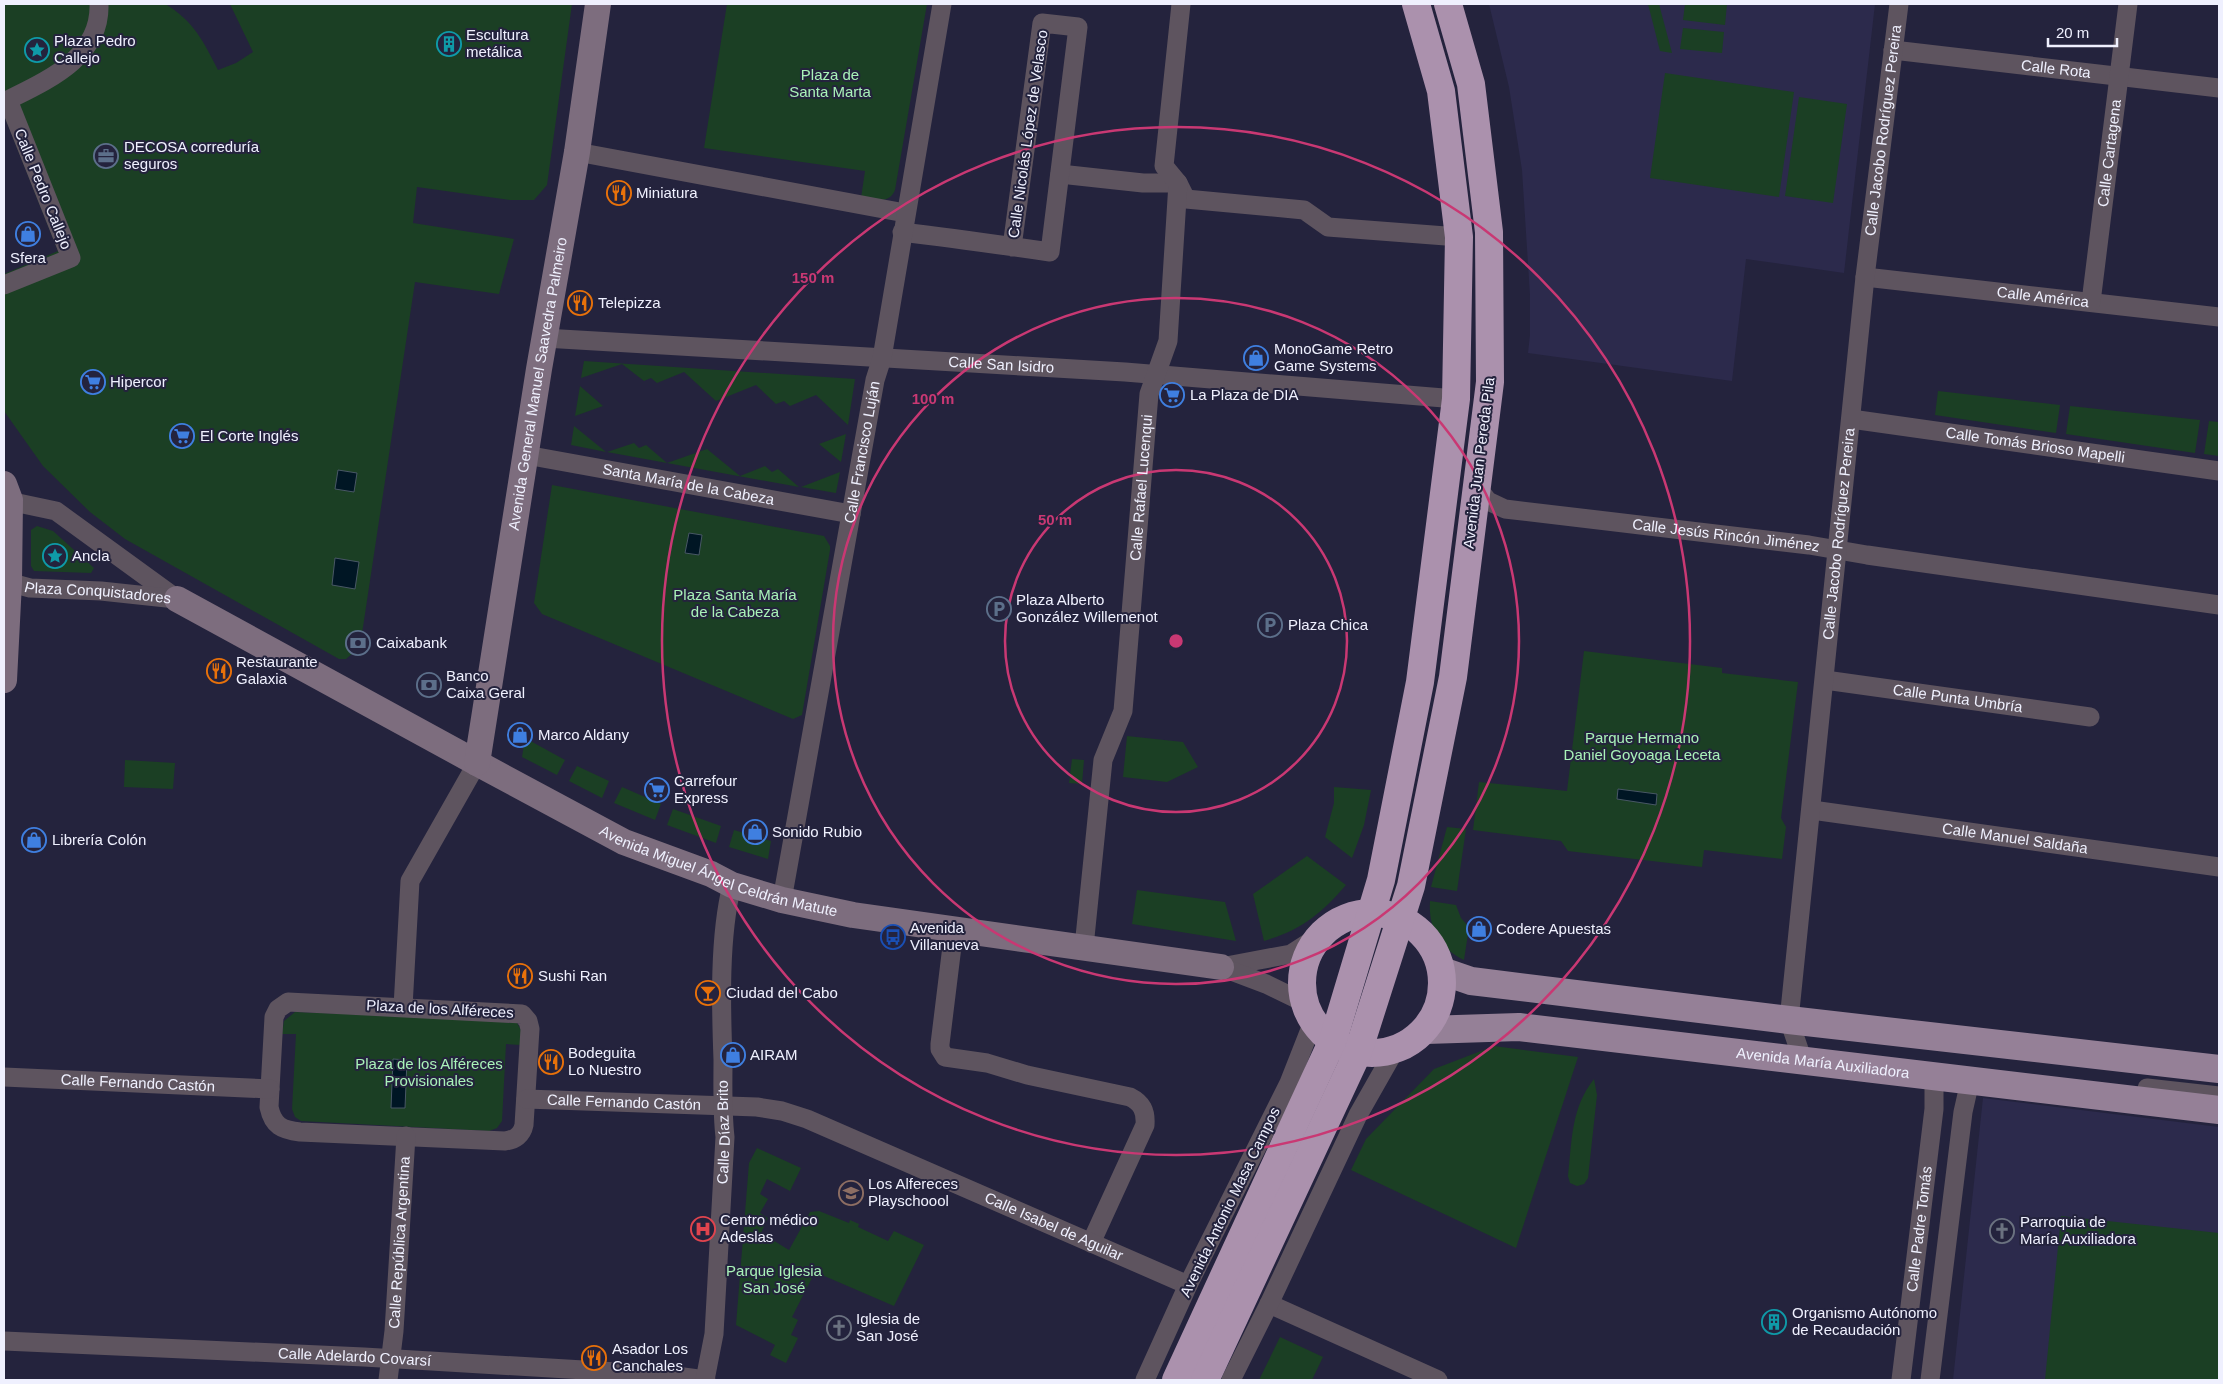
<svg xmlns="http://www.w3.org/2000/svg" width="2223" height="1384" viewBox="0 0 2223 1384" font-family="Helvetica,sans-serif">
  <rect width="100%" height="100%" fill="#24233d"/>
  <!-- built -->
  <g fill="#2c2a4c">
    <polygon points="1489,4 1875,4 1844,273 1746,259 1732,381 1528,353 1530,335 1530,295 1522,170 1509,87"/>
    <polygon points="1983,1098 2219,1127 2219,1380 1953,1380"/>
  </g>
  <!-- green -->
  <g fill="#1b3f24">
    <path d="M 4,4 L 165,4 C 193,20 204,42 218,70 L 236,63 L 253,52 L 230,4 L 572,4 L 547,185 L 534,200 L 510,200 L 417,187 L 413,223 L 514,239 L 499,294 L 415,282 L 360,647 L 346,659 L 339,659 L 125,539 L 90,512 L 43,466 L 4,411 L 4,274 L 58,251 L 4,115 Z"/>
    <path d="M 727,4 L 927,4 L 895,190 C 889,205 874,199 861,198 L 865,171 L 704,148 Z"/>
    <polygon points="1648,4 1659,4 1672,53 1660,51"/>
    <polygon points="1685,4 1727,4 1725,25 1683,20"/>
    <polygon points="1683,28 1724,32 1722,53 1680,49"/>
    <polygon points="1665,73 1794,92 1779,197 1650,178"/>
    <polygon points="1799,97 1847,104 1833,203 1785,196"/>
    <polygon points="584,361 855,379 848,425 816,395 790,406 784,401 776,404 756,385 716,401 684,372 657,383 651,378 644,381 622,364 581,378"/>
    <polygon points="580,386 603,406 575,416"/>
    <polygon points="1938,391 2060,405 2056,433 1935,415"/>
    <polygon points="2070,406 2200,420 2195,453 2066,434"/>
    <polygon points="2209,421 2219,422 2219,456 2204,454"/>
    <polygon points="574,426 606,452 571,445"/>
    <polygon points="846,434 841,462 819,444"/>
    <polygon points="634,443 639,448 646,445 667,463 607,452"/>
    <polygon points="707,449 740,476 765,466 772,472 778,469 799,487 667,463"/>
    <polygon points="840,472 836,493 801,487"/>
    <polygon points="552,485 824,536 830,546 830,550 802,715 793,719 542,614 534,603"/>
    <polygon points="37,526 53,531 94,568 91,573 34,571 31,566 31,530"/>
    <polygon points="1584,651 1722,668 1722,673 1798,682 1781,818 1786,827 1782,859 1704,850 1702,867 1568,851 1561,841 1473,830 1479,782 1567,791"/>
    <polygon points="1127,736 1183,742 1198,767 1167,782 1123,777"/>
    <polygon points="525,738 565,760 557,775 522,757"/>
    <polygon points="1072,759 1084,760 1082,784 1069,783"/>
    <polygon points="125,760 175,763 173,789 124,787"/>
    <polygon points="577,766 609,781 602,798 569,781"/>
    <polygon points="622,787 661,804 655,820 614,803"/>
    <polygon points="1334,787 1371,790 1364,825 1352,858 1325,837 1334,803"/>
    <polygon points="673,809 721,826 716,843 667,825"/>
    <polygon points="1447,827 1466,829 1457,891 1431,887"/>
    <polygon points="734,830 771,841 768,859 729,847"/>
    <path d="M 1307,856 L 1346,885 C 1321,914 1301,930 1264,941 L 1253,894 Z"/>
    <polygon points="1137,890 1225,902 1236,941 1132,924"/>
    <path d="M 1430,901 L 1456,905 L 1461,918 L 1469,927 L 1464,960 C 1440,948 1428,928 1430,901 Z"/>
    <polygon points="295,1012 424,1017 517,1023 521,1030 521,1045 506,1044 502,1121 497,1128 489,1131 301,1121 295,1117 292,1109 296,1034 282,1034 284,1021"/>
    <polygon points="1494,1046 1578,1057 1516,1248 1351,1170 1366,1139 1434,1069"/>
    <path d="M 1594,1079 L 1597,1095 L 1588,1178 L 1584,1184 L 1577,1186 L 1570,1183 L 1568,1176 C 1572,1140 1571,1108 1594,1079 Z"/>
    <polygon points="757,1148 801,1168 790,1191 767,1179 760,1194 768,1199 760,1213 768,1218 761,1233 789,1250 810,1212 819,1211 849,1223 850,1220 859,1224 858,1227 888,1241 894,1231 924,1245 894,1306 815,1272 792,1317 798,1320 791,1335 798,1338 786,1363 770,1355 775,1345 736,1325 749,1163"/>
    <polygon points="2061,1216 2219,1233 2219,1380 2045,1380"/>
    <polygon points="1280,1337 1323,1357 1312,1380 1259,1380"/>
  </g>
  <!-- water -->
  <g fill="#001624" stroke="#485765">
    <polygon points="338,470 357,473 354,492 335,489"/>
    <polygon points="689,533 702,535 699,555 685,553"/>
    <polygon points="335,558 359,562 355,589 332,585"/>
    <polygon points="1618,789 1657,794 1656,805 1617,799"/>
    <polygon points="393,1059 407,1060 405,1108 391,1108"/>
  </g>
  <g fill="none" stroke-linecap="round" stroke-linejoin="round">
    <!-- street -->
    <g stroke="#5e545f" stroke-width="19">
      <path id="s1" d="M 1893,50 L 2219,88"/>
      <polyline points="577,152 905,213"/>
      <polyline points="1060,174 1143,183 1178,183 1186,199 1304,210 1328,227 1459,237"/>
      <path d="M 902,232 C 951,238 1001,245 1050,252 L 1078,27 L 1042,23 L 1012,247"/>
      <path id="s2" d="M 1865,277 L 2219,317"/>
      <path d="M 4,285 L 71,258 L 8,100 C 48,80 101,57 99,4"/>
      <path id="s3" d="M 2091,302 L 2128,4"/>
      <path id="s4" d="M 544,338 L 1125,372 L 1456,399"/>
      <path id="s5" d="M 1851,419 L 2219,471"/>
      <path id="s6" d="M 526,455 L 851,514"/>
      <path id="s7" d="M 1477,487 L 1488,501 L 1505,509 L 1809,545 L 1867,555 L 2219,605"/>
      <polyline points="4,500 56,511 177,599"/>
      <path id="s8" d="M 4,581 L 30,588 L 101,591 L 176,599"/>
      <path id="s9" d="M 1825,680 L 2090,717"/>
      <path id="s10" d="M 1812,810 L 2219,867"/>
      <path id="s11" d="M 782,900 L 875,380 L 882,358 L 942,4"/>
      <path d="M 954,930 L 940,1044 L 940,1049 L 945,1057 L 987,1063 L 1027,1075 L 1130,1097 C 1142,1103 1146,1111 1145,1125 L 1091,1243"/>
      <path id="s12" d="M 1084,947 L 1103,760 L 1123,711 L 1149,394 L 1168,341 L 1178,183 L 1164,166 L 1181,4"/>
      <polyline points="1221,967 1291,954 1322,934"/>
      <polyline points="1221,967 1266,984 1301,1001"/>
      <path d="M 288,1002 L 522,1014 L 528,1021 L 530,1029 L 524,1125 C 522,1135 515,1140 505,1141 L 300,1132 C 282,1130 273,1126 269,1107 L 274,1017 L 278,1009 Z"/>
      <polyline points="403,1007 410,881 477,763"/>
      <path id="s13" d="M 1803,1061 L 1789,1020 L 1865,277 L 1899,4"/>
      <path id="s14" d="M 4,1077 L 270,1089"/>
      <polyline points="2147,1088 2219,1096"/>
      <path id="s15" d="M 526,1099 L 757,1107 L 782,1111 L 807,1119 L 1188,1285"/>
      <polyline points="1269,1304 1438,1380"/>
      <path id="s16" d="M 4,1341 L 364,1357 L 668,1375 L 706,1380"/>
      <path id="s17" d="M 388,1380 L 394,1331 L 406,1136"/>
      <path id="s18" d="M 705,1380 L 714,1334 L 725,1137 C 722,1111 723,1086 723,1060 C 721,1006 719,937 732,885"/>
      <polyline points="1145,1380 1188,1285 1289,1083 1313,1022"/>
      <polyline points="1231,1380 1269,1304 1358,1115 1396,1048"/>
      <path id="s19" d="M 1901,1380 L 1934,1109 L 1934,1076"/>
      <polyline points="1930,1380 1963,1112 1970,1081"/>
    </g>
    <!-- secondary -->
    <g stroke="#7d6d7e" stroke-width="26">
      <polyline points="4,484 10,500 9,582 4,680"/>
      <path id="s20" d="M 177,599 L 477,763 L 624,842 L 711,874 L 732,885 L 782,900 L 853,915 L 1221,967"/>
      <path id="s21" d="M 477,763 L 539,369 L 577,152 L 598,4"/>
    </g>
    <!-- primary -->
    <g stroke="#958097" stroke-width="28">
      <polyline points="1442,971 1471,981 1789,1020 2219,1069"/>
      <path id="s22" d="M 1426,1030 L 1519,1027 L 2219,1110"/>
    </g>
    <!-- highway -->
    <g stroke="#ab91ad" stroke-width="28">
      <circle cx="1372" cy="983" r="70"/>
      <polyline points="1176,1380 1333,1040 1381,880 1420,682 1456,399 1459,237 1441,91 1416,4"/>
      <polyline points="1205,1380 1358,1052 1411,886 1453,677 1490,382 1489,232 1471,84 1448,4"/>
    </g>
  </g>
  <!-- distance rings -->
  <g fill="none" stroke="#c93873" stroke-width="2.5">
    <circle cx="1176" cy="641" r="171"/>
    <circle cx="1176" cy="641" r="343"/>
    <circle cx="1176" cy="641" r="514"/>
  </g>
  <!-- icons -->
  <defs>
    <symbol id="building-ring" viewBox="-11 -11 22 22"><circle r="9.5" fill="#24233d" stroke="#0f9aa8" stroke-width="1.5"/><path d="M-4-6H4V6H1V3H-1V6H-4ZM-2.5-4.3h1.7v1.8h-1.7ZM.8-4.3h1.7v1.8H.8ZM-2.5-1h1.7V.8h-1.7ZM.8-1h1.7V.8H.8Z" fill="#0f9aa8"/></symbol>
    <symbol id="sight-ring" viewBox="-11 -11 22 22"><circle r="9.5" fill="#24233d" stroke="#0f9aa8" stroke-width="1.5"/><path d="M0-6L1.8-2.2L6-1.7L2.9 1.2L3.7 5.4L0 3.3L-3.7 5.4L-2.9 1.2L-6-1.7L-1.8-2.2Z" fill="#0f9aa8"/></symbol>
    <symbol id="office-ring" viewBox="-11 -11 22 22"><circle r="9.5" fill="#24233d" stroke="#5c6f8a" stroke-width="1.5"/><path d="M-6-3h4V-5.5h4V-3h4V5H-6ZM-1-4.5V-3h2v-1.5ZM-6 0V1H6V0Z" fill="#5c6f8a"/></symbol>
    <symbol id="restaurant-ring" viewBox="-11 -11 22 22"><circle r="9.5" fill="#24233d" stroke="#e8710a" stroke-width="1.5"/><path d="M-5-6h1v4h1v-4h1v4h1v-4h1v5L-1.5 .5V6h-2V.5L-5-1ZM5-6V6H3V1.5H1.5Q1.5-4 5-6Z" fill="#e8710a"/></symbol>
    <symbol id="shop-ring" viewBox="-11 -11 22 22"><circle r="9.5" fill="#24233d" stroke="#3f7fe0" stroke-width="1.5"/><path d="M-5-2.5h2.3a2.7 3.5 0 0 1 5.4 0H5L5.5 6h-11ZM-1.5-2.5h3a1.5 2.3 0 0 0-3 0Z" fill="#3f7fe0"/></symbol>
    <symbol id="supermarket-ring" viewBox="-11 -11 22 22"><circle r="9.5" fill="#24233d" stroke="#3f7fe0" stroke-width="1.5"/><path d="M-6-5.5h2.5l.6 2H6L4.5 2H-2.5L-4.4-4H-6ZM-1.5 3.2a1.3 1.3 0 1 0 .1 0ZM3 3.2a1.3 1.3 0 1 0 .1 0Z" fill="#3f7fe0"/></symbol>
    <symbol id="parking-ring" viewBox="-11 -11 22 22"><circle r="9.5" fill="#24233d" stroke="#5c6f8a" stroke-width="1.5"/><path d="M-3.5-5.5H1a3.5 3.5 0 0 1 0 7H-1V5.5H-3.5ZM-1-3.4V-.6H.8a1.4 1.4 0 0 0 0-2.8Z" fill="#5c6f8a"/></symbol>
    <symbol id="bank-ring" viewBox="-11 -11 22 22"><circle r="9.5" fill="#24233d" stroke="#5c6f8a" stroke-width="1.5"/><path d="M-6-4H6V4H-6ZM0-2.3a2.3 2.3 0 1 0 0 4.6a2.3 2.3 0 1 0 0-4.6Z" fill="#5c6f8a"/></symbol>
    <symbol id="bus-ring" viewBox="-11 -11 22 22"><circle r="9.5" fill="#24233d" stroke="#1a4fb4" stroke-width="1.5"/><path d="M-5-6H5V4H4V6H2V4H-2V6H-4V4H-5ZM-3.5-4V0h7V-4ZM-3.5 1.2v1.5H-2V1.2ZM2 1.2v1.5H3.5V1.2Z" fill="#1a4fb4"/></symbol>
    <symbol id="bar-ring" viewBox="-11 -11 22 22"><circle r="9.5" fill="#24233d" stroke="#e8710a" stroke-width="1.5"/><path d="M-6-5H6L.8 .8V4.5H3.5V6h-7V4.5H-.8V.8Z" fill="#e8710a"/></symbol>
    <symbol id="school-ring" viewBox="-11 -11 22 22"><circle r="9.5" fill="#24233d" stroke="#8d6e63" stroke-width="1.5"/><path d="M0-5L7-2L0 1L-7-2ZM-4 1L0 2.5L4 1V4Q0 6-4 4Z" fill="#8d6e63"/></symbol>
    <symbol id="hospital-ring" viewBox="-11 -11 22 22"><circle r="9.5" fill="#24233d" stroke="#e0444e" stroke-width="1.5"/><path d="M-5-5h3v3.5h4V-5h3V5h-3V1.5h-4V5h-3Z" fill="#e0444e"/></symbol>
    <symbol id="church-ring" viewBox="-11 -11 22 22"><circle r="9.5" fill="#24233d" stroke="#6b7280" stroke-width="1.5"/><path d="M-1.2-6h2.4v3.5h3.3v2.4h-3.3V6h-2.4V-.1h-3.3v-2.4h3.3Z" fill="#6b7280"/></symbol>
  </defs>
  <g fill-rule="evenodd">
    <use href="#building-ring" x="435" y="30" width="28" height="28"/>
    <use href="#sight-ring" x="23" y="36" width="28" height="28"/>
    <use href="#office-ring" x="92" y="142" width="28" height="28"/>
    <use href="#restaurant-ring" x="605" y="179" width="28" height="28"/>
    <use href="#shop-ring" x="14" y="220" width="28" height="28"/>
    <use href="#restaurant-ring" x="566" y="289" width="28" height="28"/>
    <use href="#shop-ring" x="1242" y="344" width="28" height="28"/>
    <use href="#supermarket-ring" x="79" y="368" width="28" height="28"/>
    <use href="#supermarket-ring" x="1158" y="381" width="28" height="28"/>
    <use href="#supermarket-ring" x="168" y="422" width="28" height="28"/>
    <use href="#sight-ring" x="41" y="542" width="28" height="28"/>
    <use href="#parking-ring" x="985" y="595" width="28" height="28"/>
    <use href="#parking-ring" x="1256" y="611" width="28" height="28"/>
    <use href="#bank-ring" x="344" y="629" width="28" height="28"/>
    <use href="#restaurant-ring" x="205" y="657" width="28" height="28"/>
    <use href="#bank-ring" x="415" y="671" width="28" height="28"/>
    <use href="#shop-ring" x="506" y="721" width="28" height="28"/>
    <use href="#supermarket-ring" x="643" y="776" width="28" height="28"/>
    <use href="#shop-ring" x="741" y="818" width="28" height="28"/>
    <use href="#shop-ring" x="20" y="826" width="28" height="28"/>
    <use href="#shop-ring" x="1465" y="915" width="28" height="28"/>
    <use href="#bus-ring" x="879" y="923" width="28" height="28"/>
    <use href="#restaurant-ring" x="506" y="962" width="28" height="28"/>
    <use href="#bar-ring" x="694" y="979" width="28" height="28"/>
    <use href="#shop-ring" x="719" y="1041" width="28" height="28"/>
    <use href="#restaurant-ring" x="537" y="1048" width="28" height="28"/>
    <use href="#school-ring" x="837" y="1179" width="28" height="28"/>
    <use href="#hospital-ring" x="689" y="1215" width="28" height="28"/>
    <use href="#church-ring" x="1988" y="1217" width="28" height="28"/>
    <use href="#building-ring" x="1760" y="1308" width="28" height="28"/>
    <use href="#church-ring" x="825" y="1314" width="28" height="28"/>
    <use href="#restaurant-ring" x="580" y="1344" width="28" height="28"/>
  </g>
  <g text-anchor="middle" stroke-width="4" stroke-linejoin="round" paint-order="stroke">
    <!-- poi labels -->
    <g font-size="15" fill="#eff0fe" stroke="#24233d" text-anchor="start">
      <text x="466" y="40">Escultura<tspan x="466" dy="17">metálica</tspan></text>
      <text x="54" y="46">Plaza Pedro<tspan x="54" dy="17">Callejo</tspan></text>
      <text x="124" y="152">DECOSA correduría<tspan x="124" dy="17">seguros</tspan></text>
      <text x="636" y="198">Miniatura</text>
      <text x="28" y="263" text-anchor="middle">Sfera</text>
      <text x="598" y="308">Telepizza</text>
      <text x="1274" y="354">MonoGame Retro<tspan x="1274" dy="17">Game Systems</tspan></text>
      <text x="110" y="387">Hipercor</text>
      <text x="1190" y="400">La Plaza de DIA</text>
      <text x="200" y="441">El Corte Inglés</text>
      <text x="72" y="561">Ancla</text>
      <text x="1016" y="605">Plaza Alberto<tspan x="1016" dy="17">González Willemenot</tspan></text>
      <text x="1288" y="630">Plaza Chica</text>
      <text x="376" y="648">Caixabank</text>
      <text x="236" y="667">Restaurante<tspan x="236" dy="17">Galaxia</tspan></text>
      <text x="446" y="681">Banco<tspan x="446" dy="17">Caixa Geral</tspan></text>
      <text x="538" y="740">Marco Aldany</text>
      <text x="674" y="786">Carrefour<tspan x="674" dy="17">Express</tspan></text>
      <text x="772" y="837">Sonido Rubio</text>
      <text x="52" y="845">Librería Colón</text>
      <text x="910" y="933">Avenida<tspan x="910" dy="17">Villanueva</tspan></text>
      <text x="1496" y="934">Codere Apuestas</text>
      <text x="538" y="981">Sushi Ran</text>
      <text x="726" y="998">Ciudad del Cabo</text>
      <text x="568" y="1058">Bodeguita<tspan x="568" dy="17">Lo Nuestro</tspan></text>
      <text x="750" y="1060">AIRAM</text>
      <text x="868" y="1189">Los Alfereces<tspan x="868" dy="17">Playschoool</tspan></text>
      <text x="720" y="1225">Centro médico<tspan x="720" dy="17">Adeslas</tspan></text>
      <text x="2020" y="1227">Parroquia de<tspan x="2020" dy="17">María Auxiliadora</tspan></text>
      <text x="1792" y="1318">Organismo Autónomo<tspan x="1792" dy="17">de Recaudación</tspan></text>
      <text x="856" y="1324">Iglesia de<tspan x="856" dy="17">San José</tspan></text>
      <text x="612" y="1354">Asador Los<tspan x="612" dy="17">Canchales</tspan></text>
    </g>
    <!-- street labels -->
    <g font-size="15" fill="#eff0fe" stroke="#24233d">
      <text dy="5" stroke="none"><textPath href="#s1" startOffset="164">Calle Rota</textPath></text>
      <text dy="5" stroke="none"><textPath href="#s13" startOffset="938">Calle Jacobo Rodríguez Pereira</textPath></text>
      <text transform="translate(1028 134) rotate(-82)" y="5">Calle Nicolás López de Velasco</text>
      <text dy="5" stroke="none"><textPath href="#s3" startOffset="150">Calle Cartagena</textPath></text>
      <text transform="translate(43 189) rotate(68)" y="5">Calle Pedro Callejo</text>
      <text dy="5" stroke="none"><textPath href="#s2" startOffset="179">Calle América</textPath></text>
      <text dy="5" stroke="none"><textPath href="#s4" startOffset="458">Calle San Isidro</textPath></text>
      <text dy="5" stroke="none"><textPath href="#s21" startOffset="384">Avenida General Manuel Saavedra Palmeiro</textPath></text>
      <text dy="5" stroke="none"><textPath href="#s5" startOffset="186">Calle Tomás Brioso Mapelli</textPath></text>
      <text dy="5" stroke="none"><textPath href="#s11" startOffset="455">Calle Francisco Luján</textPath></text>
      <text transform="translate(1479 463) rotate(-83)" y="5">Avenida Juan Pereda Pila</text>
      <text dy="5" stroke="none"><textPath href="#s6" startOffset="165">Santa María de la Cabeza</textPath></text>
      <text dy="5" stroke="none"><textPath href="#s12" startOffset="465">Calle Rafael Lucenqui</textPath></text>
      <text dy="5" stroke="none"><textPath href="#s13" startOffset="532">Calle Jacobo Rodríguez Pereira</textPath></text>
      <text dy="5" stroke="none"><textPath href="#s7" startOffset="259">Calle Jesús Rincón Jiménez</textPath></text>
      <text dy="5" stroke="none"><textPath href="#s8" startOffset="95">Plaza Conquistadores</textPath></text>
      <text dy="5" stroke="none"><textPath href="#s9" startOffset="134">Calle Punta Umbría</textPath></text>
      <text dy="5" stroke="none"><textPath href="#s10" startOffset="205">Calle Manuel Saldaña</textPath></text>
      <text dy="5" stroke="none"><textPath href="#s20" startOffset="608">Avenida Miguel Ángel Celdrán Matute</textPath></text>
      <text transform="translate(440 1009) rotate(3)" y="5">Plaza de los Alféreces</text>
      <text dy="5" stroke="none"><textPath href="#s22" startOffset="399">Avenida María Auxiliadora</textPath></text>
      <text dy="5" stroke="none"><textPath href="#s14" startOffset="134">Calle Fernando Castón</textPath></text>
      <text dy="5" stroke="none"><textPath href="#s15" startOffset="98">Calle Fernando Castón</textPath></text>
      <text dy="5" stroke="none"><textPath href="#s18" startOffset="249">Calle Díaz Brito</textPath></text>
      <text transform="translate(1230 1202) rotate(-64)" y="5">Avenida Antonio Masa Campos</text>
      <text dy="5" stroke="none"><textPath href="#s15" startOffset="552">Calle Isabel de Aguilar</textPath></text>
      <text dy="5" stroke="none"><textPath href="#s19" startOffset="152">Calle Padre Tomás</textPath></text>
      <text dy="5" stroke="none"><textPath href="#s17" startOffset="138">Calle República Argentina</textPath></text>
      <text dy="5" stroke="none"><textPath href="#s16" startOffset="351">Calle Adelardo Covarsí</textPath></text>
    </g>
    <!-- park labels -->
    <g font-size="15" fill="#a9f2b8" stroke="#24233d">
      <text x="830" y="80">Plaza de<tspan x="830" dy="17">Santa Marta</tspan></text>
      <text x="735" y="600">Plaza Santa María<tspan x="735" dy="17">de la Cabeza</tspan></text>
      <text x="1642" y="743">Parque Hermano<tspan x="1642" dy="17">Daniel Goyoaga Leceta</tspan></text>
      <text x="429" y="1069">Plaza de los Alféreces<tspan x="429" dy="17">Provisionales</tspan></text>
      <text x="774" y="1276">Parque Iglesia<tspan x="774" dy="17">San José</tspan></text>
    </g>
  </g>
  <circle cx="1176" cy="641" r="8" fill="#c93873" stroke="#24233d" stroke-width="2.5"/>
  <g font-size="15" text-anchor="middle" font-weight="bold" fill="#c93873" stroke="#24233d" stroke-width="4" stroke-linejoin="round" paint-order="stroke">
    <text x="813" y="283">150 m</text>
    <text x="933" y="404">100 m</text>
    <text x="1055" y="525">50 m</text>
  </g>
  <!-- border -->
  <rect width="2223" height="1384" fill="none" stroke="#eff0fe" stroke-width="10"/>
  <!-- scale -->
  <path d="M2048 38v8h69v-8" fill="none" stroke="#eff0fe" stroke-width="2.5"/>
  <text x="2056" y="38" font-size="15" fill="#eff0fe" stroke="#24233d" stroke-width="4" paint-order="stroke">20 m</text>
</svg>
